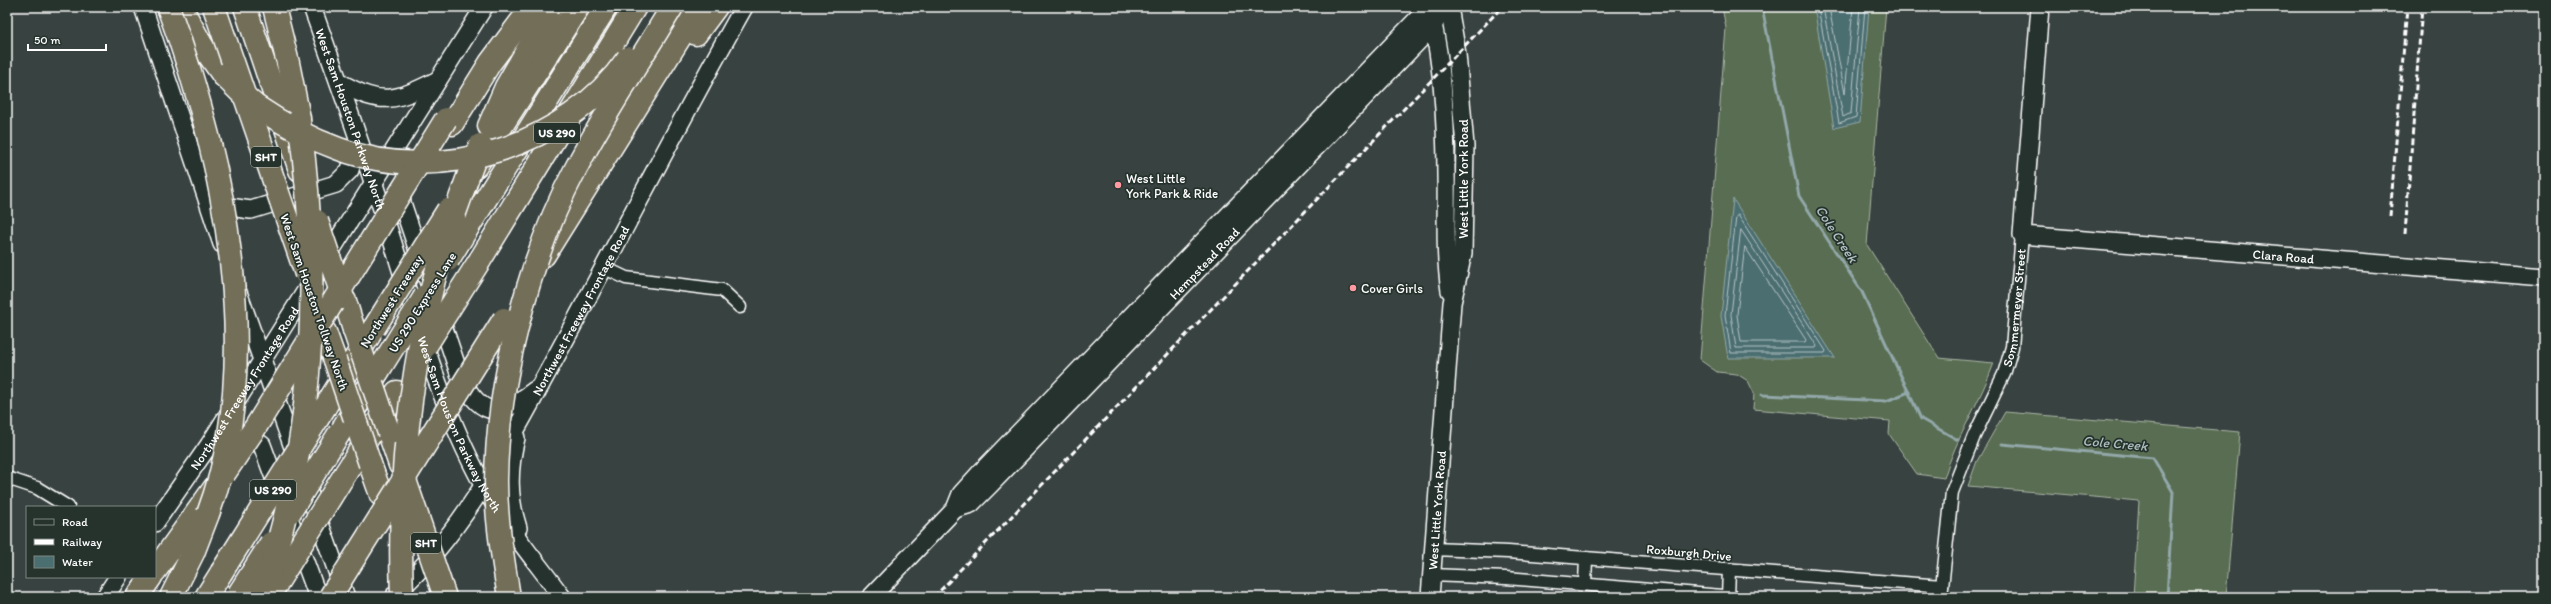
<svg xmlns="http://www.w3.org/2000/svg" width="2551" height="604" viewBox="0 0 2551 604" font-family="Itim,sans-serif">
  <rect width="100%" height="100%" fill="#384241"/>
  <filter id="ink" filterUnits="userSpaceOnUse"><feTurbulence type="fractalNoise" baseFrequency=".025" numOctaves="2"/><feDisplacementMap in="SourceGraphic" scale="8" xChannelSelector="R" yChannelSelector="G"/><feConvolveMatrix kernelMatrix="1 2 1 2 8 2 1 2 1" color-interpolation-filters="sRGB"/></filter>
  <g filter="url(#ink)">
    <!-- grass -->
    <g fill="#596d51" stroke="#acb6a8">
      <path d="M 1722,7 L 1886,7 L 1867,245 L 1939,358 L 1994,363 C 1980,402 1956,438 1944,478 L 1917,474 L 1889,434 L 1890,421 L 1753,409 L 1754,393 L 1748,381 L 1737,374 L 1717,372 L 1700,360 L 1726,28 Z"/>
      <polygon points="2005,412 2240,432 2226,597 2133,597 2139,501 1968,486 1977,461"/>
    </g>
    <!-- water -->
    <g fill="#4b6e71" stroke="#93a8aa">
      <polygon points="1814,7 1869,7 1860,122 1834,128"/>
      <polygon points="1733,199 1835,358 1728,358 1721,316"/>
    </g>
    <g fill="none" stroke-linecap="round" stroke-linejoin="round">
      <!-- shore -->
      <g stroke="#b7c5c6" stroke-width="1">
        <polyline points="1818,7 1839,123 1856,117 1865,7"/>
        <polyline points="1823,7 1843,117 1851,113 1860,7"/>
        <polyline points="1829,7 1845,94 1853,7"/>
        <polygon points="1738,215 1826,351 1825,353 1731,353 1725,315 1736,217"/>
        <polygon points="1741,230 1817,346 1816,348 1736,348 1731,315"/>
        <polygon points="1745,247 1806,340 1805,342 1741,342 1737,315"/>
      </g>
      <!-- stream -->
      <g stroke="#93a8aa" stroke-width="3">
        <polyline points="1762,7 1799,196 1862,292 1921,419 1958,440"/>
        <polyline points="1762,395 1886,401 1909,392"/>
        <polyline points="2002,444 2153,458 2173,492 2167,597"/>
      </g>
      <defs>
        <g id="street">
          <polyline points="605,268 626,278 722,290 740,307"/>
          <polyline points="7,478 37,488 68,507"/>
          <polyline points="1433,549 1508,552 1942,586"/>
          <polyline points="1431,575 1506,578 1734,597"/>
          <polyline points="1585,584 1586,558"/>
          <polyline points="1728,597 1729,570"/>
          <path id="s1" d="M 1941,597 L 1952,492 L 1974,436 L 2004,374 L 2012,347 L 2022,235"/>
        </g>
        <g id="secondary">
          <polyline points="143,7 222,244"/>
          <path id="s2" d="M 312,7 C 339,83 367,160 391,237 C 417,320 440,406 482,483 C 504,524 535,560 562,597"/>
          <path id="s3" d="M 2040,7 L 2022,235 L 2544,277"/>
          <path d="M 1432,19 C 1443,69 1446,122 1446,173 C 1447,214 1444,251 1450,291"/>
          <path d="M 339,82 C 383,107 395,101 438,80"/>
          <path d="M 401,187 L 402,203 L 461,379 C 484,420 500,417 535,390"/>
          <polyline points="214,197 229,207 251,210 336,184 350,170 357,142"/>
          <polyline points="238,292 346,597"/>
          <polyline points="238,435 248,436 262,445 318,597"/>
          <path d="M 516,438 C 508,470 508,497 518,528"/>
          <path id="s4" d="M 955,509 L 971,504 L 990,485 L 1433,26 L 1443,7"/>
          <path id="s5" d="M 155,523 L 209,445 L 484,7"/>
          <path id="s6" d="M 396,593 C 465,531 508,444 552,364 C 617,245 677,125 744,7"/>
          <polyline points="105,597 118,577"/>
          <polyline points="871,597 955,509 961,494 979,474 1429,7"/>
          <path id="s7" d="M 1430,597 L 1452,303 L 1463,253 L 1465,146 L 1457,54 L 1449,7"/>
        </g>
        <g id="highway">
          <polyline points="181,7 201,44 223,75"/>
          <polyline points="245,7 300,170"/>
          <polyline points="274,7 288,63 299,118"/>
          <polyline points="696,34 716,7"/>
          <polyline points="452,124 490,63 532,7"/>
          <polyline points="489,126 506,87 552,7"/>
          <polyline points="476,166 578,7"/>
          <polyline points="467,229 606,7"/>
          <polyline points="544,255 699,7"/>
          <polyline points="480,260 635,7"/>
          <polyline points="345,301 354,330"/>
          <polyline points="325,332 335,360"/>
          <polyline points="325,407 369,336"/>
          <polyline points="344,426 379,370"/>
          <polyline points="389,433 400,465"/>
          <polyline points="370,464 381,495"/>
          <polyline points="345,474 397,392"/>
          <polyline points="155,571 215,487"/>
          <polyline points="137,597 151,577"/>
          <polyline points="171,597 193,553 208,514"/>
          <polyline points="206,597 221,573"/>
        </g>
      </defs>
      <!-- street casing -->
      <use href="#street" stroke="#fff" stroke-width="15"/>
      <!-- secondary casing -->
      <use href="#secondary" stroke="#fff" stroke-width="20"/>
      <!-- highway casing -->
      <use href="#highway" stroke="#fff" stroke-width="25"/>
      <!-- street -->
      <use href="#street" stroke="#26332d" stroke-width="12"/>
      <!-- secondary -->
      <use href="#secondary" stroke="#26332d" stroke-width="17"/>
      <!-- highway -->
      <use href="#highway" stroke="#726e59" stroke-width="22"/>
      <!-- rail -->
      <g stroke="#fff" stroke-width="3" stroke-dasharray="6 3" stroke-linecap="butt">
        <polyline points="2390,216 2407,7"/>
        <polyline points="2405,234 2422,7"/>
        <polyline points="934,597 1502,7"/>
      </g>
      <defs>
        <g id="highway-bridge">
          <path d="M 168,7 C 224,158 266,359 208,514"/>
          <polyline points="214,7 306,274"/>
          <path d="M 223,75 C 234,85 244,97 256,106 C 281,123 311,139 339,149 C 440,186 567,146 628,58"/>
          <polyline points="317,221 343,298"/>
          <polyline points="448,260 467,229"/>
          <polyline points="374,328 448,210"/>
          <polyline points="354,330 389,433"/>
          <polyline points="425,347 480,260"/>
          <polyline points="335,360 370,464"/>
          <polyline points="379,370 425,296"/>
          <polyline points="224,474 255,428 446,119"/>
          <polyline points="406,483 445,597"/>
          <polyline points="290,512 340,432"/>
          <polyline points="221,573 325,407"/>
          <polyline points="271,593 345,474"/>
          <polyline points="238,595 271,543"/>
          <path d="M 262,597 C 269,573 277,548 283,524 C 317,392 318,254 299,120"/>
          <polyline points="330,597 504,319"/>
          <path d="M 402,597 C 398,490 408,384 434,280 C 446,234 463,189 480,145"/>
          <path d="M 509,597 C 503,559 496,520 496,481 C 497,382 529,257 575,170 C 604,114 640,61 672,7"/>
        </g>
      </defs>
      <!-- highway-bridge casing -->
      <use href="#highway-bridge" stroke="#fff" stroke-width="25" stroke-linecap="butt"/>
      <!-- highway-bridge -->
      <use href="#highway-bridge" stroke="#726e59" stroke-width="22"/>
    </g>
  </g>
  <!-- markers -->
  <g fill="#ff9aa2" stroke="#26332d" stroke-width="1.5">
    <circle cx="1118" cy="185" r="4"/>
    <circle cx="1353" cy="288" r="4"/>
  </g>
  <g text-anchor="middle" stroke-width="3.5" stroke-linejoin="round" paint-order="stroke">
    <!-- shield labels -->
    <g fill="#26332d" stroke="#bec2c0" stroke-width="1">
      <rect x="534" y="123" width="46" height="20" rx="3"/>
      <rect x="251" y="147" width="30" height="20" rx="3"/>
      <rect x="250" y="480" width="46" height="20" rx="3"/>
      <rect x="411" y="533" width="30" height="20" rx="3"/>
    </g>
    <g font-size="12" font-weight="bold" fill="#fff">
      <text x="557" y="137">US 290</text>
      <text x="266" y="161">SHT</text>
      <text x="273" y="494">US 290</text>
      <text x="426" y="547">SHT</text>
    </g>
    <!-- street labels -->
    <g font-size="13" fill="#fff" stroke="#26332d">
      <text dy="5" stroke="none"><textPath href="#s2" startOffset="119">West Sam Houston Parkway North</textPath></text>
      <text transform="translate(1463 179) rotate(-90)" y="5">West Little York Road</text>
      <text dy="5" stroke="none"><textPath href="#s3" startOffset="491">Clara Road</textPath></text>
      <text dy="5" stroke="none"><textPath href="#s4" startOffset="352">Hempstead Road</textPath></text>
      <text transform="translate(391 301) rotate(-58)" y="5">Northwest Freeway</text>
      <text transform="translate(315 302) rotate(71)" y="5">West Sam Houston Tollway North</text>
      <text transform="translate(422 302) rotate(-58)" y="5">US 290 Express Lane</text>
      <text dy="5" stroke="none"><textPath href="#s1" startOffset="302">Sommermeyer Street</textPath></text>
      <text dy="5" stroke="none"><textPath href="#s6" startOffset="339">Northwest Freeway Frontage Road</textPath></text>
      <text dy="5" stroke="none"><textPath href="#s5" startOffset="162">Northwest Freeway Frontage Road</textPath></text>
      <text dy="5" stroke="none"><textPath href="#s2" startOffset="443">West Sam Houston Parkway North</textPath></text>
      <text dy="5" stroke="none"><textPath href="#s7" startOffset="87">West Little York Road</textPath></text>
      <text transform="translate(1689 552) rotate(5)" y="5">Roxburgh Drive</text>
    </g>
    <!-- poi labels -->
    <g font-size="13" fill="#fff" stroke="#26332d" text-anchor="start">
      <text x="1126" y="183">West Little<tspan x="1126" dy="15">York Park &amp; Ride</tspan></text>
      <text x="1361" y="293">Cover Girls</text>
    </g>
    <!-- water labels -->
    <g font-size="14" font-style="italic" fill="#aebebf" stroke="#26332d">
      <text transform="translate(1837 234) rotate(57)" y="5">Cole Creek</text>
      <text transform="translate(2115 443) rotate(5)" y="5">Cole Creek</text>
    </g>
  </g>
  <!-- margin -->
  <rect width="2551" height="604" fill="none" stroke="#26332d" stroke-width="24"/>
  <rect x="12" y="12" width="2527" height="580" fill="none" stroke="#fff" stroke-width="1.5" filter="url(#ink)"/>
  <!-- legend -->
  <rect x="26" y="506" width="130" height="72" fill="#26332d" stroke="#7d8581"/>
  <rect x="34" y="519" width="20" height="6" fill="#26332d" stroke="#7d8581"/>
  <text x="62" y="526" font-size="12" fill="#ffffff">Road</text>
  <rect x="34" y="539" width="20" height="6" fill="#ffffff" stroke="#7d8581"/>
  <text x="62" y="546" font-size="12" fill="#ffffff">Railway</text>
  <rect x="34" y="556" width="20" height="12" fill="#4b6e71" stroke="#7d8581"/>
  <text x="62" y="566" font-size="12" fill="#ffffff">Water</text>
  <!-- scale -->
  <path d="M28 44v6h78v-6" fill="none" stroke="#ffffff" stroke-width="2"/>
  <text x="34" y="44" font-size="12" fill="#ffffff" stroke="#26332d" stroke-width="3" paint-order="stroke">50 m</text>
</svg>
